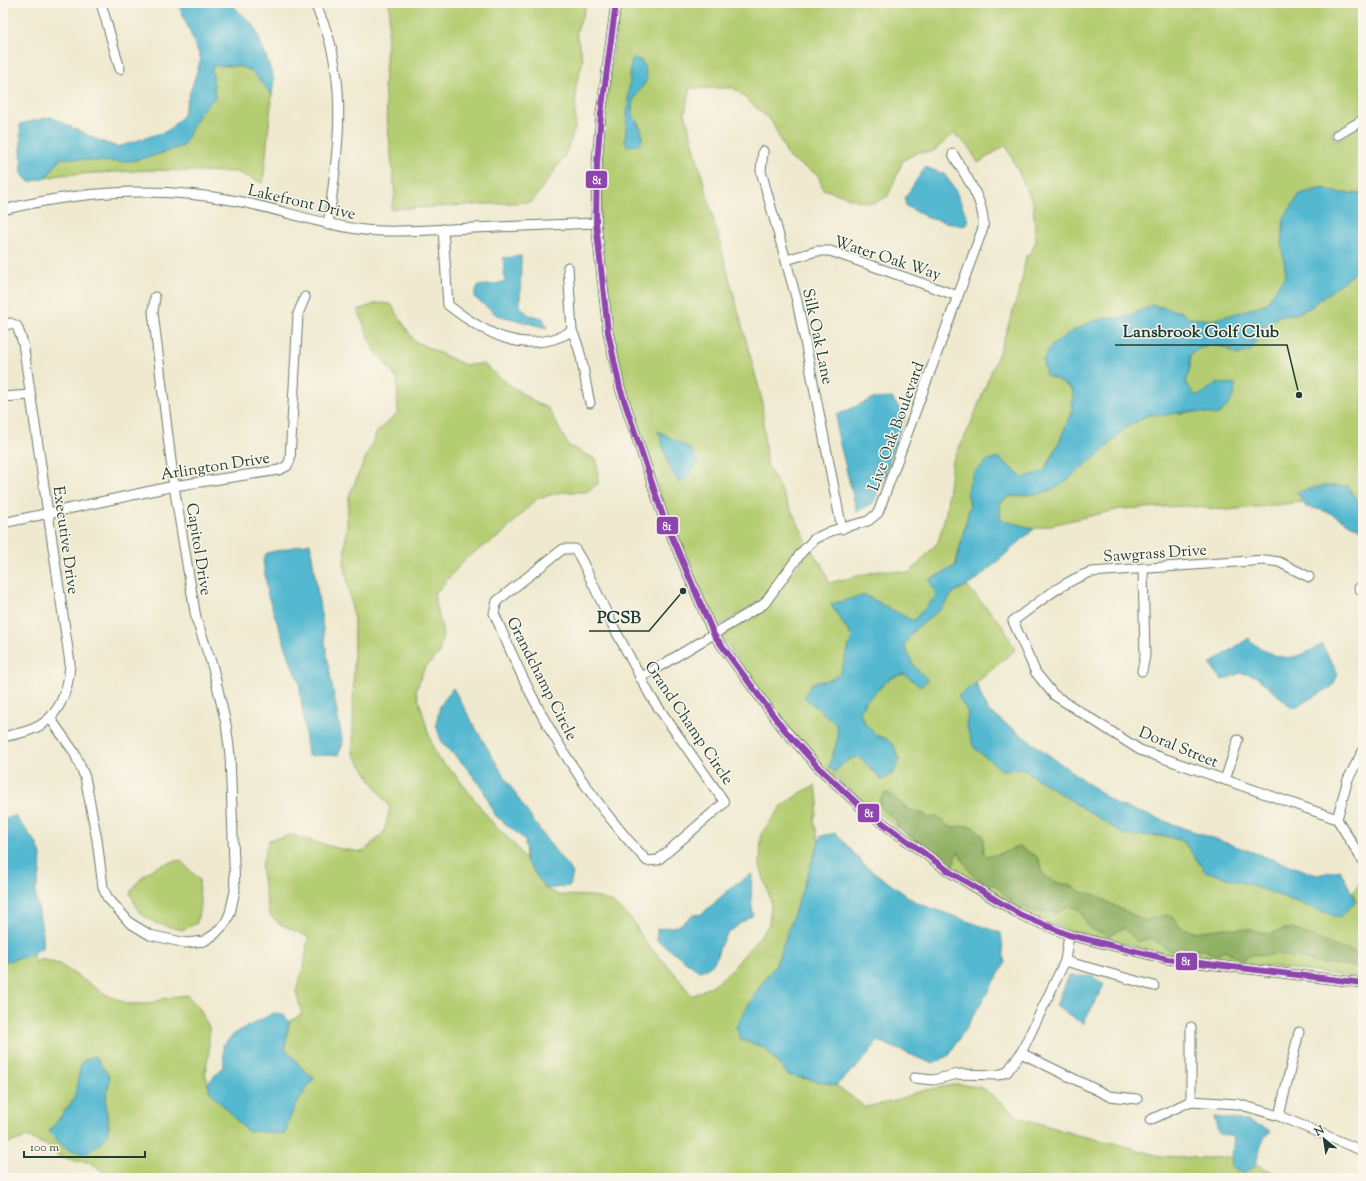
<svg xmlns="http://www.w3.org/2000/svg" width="1366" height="1181" viewBox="0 0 1366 1181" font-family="'Sorts Mill Goudy',serif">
  <rect width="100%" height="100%" fill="#fbf7ec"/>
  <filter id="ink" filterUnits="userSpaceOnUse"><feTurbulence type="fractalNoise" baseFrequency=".025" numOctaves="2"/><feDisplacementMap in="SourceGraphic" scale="8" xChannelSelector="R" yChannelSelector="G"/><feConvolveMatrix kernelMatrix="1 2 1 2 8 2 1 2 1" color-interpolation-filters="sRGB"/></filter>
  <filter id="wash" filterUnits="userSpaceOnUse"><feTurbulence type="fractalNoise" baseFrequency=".012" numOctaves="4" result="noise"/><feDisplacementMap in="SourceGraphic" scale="16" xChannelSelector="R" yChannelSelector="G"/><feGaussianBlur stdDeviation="0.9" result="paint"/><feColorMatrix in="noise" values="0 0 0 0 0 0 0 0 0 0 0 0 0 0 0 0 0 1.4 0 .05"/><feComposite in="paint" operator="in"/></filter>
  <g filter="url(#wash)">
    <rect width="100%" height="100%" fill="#efe9cf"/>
    <!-- green -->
    <g fill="#b5cd72" stroke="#6a8553" fill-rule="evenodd">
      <polygon points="388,3 587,3 576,33 583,60 576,86 575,129 564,157 532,202 391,209 395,195 384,86 390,7"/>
      <path d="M 620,3 L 1363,3 L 1363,115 L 1331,133 L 1335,141 L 1363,125 L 1363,194 L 1338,193 L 1323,188 L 1300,194 L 1284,218 L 1282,246 L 1286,274 L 1267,303 L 1230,316 L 1212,320 L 1189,318 L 1181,312 L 1153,305 L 1124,318 L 1105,318 L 1046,376 L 1058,380 L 1073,390 L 1072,413 L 1064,433 L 1044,471 L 1023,478 L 999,458 L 967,491 L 970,505 L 955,566 L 929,580 L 938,595 L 913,621 L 886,607 L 831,605 L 852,637 L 840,674 L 829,680 L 812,683 L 836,724 L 838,738 L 833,753 L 835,772 L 845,762 L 858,756 L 882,780 L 887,739 C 873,735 865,726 860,712 C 866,698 888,676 903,674 C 910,673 920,678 927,680 L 914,666 L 904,645 L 914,630 L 941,609 L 954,592 L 967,586 L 1003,626 L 1015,650 L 976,683 L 966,725 L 1002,770 L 1022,769 L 1125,835 L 1165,836 L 1183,841 L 1205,871 L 1253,886 L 1356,901 L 1353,892 L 1363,878 L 1363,978 L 1168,954 L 1067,930 L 1022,911 L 952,868 L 865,804 L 821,764 L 785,724 L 721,636 L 767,607 L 811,548 L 819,563 L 822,563 L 829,583 L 882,570 L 910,573 L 938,542 L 946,513 L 952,462 L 970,426 L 1004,339 L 1021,286 L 1026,256 L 1032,251 L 1036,241 L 1033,203 L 1006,145 L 978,163 L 969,147 L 954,134 L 932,152 L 919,152 L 903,160 L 888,196 L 874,203 L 859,201 L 823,189 L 818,175 L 789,158 L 772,122 L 734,88 L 690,88 L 685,113 L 762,400 L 766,462 L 806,539 L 761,600 L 716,628 L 667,514 L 624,387 L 613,332 L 600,224 L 601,165 L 605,115 ZM 639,59 L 645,83 L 632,102 L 632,112 L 641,129 L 641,142 L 625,141 Z"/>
      <path d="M 212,65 C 251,66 248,65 272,95 L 263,183 L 236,172 L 151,170 L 60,175 L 46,178 L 61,158 L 80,158 L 183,146 L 199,114 L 215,98 Z"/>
      <path d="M 1363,263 L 1363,505 L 1355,498 L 1347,486 L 1297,492 L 1303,502 L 1228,510 L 1184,506 L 1120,509 L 1034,529 L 1000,519 L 1000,503 L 1008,497 L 1043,493 L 1104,450 L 1124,429 L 1148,415 L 1198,412 L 1216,383 L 1202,394 L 1196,396 L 1186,383 L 1190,367 L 1190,354 C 1208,343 1219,342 1237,355 L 1262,334 L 1263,328 L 1279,316 L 1293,315 L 1311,307 L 1359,269 Z"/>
      <path d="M 377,303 L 391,304 L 414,341 L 465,365 L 483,364 L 511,386 L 538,404 L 548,408 L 568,445 L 597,460 L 598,484 L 586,492 L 562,492 L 538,498 L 500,536 L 466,558 L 434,595 L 443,633 L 439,654 L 424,669 L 416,690 L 431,742 L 438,759 L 453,772 L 492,822 L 516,846 L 546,889 L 559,895 L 592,896 L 612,902 L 633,921 L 645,942 L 671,969 L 692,996 L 717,983 L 735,966 L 769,925 L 771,901 L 760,866 L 761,834 L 782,806 L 802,792 L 815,786 L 819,802 L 814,820 L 819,842 L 776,965 L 758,989 L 736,1027 L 741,1040 L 764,1047 L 788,1075 L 836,1085 L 865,1107 L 895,1101 L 917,1092 L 957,1084 L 983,1088 L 1019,1117 L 1077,1135 L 1114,1143 L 1160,1156 L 1205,1158 L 1232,1157 L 1231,1166 L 1243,1174 L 1255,1164 L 1286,1178 L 112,1178 L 90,1162 L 75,1161 L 57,1155 L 46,1145 L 27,1137 L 3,1145 L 3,962 L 32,954 L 36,962 L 41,959 L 59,964 L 105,994 L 129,1004 L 148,1004 L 166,998 L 187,995 L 199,1008 L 209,1027 L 209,1052 L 205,1072 L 210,1092 L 285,1134 C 289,1114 302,1095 314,1078 L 301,1067 L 285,1048 L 289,1022 L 302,1014 L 296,991 L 305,963 L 308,937 L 278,923 L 269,914 L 261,867 L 269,840 L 292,835 L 340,849 L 363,852 L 384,832 L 390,808 L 353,753 L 354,621 L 344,561 L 349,496 L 377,432 L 398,413 L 397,379 L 372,346 L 358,310 ZM 94,1055 L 109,1076 L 109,1087 L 106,1094 L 106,1110 L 110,1128 L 49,1132 L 74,1099 Z"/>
      <path d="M 180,860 L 199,879 L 200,905 L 197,923 L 182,930 L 155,923 L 139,912 L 130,893 C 145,870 154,866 180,860 Z"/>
    </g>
    <!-- forest -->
    <path fill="#90b064" stroke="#58764c" d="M 885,793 L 888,793 L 910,810 L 920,812 L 929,818 L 938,816 L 947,826 C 963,829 972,819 983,837 L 984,853 L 987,856 C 999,856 1015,846 1021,847 L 1037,857 L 1045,877 L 1061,884 L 1068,884 L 1081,892 L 1097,895 L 1107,902 L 1145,921 L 1164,915 L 1171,916 L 1180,926 L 1194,932 L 1226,928 L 1253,930 L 1269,934 L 1283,929 L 1293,929 L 1337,947 L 1363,954 L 1363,970 L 1352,966 L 1320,964 L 1298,958 L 1298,955 L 1291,959 L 1288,955 L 1284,956 L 1276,954 L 1263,956 L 1255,954 L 1240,960 L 1225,950 L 1216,955 L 1204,950 L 1192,951 L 1181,946 L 1172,952 L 1151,938 L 1138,942 L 1124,928 L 1108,936 C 1103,931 1096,933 1091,929 C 1080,919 1088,910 1068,906 L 1057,913 L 1050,911 L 1034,913 L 1017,905 L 1007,898 L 995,885 L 986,884 L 972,875 L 959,853 L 955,856 L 954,864 L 947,867 L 921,843 L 901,831 L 898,828 L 896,820 C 888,815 878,809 880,799 Z"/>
    <!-- water -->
    <g fill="#52b8d0" stroke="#387a82">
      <path d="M 178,3 L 230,3 L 255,27 L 274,79 L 272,95 C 248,66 251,65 212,66 L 215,98 L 199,114 L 183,146 C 160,154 135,163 111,162 C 94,162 78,158 61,158 L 46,178 L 29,182 L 22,174 L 20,124 L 51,117 L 100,141 L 118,147 L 167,131 L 182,117 L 201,59 Z"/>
      <path d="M 634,58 L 643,62 L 647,78 C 643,90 631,96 632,110 C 633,121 649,133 639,145 L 627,146 L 625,141 L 631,62 Z"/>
      <polygon points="925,167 944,174 955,189 968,220 967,224 963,226 928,218 906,206 905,198"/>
      <path d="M 1323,188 L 1338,193 L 1363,194 L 1363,263 L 1359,269 L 1311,307 L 1293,315 L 1279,316 L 1263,328 L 1251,351 L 1237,355 C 1219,342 1208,343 1190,354 L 1190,367 L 1186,383 L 1196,396 L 1202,394 L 1216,383 L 1235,384 C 1235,400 1229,406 1217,415 L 1189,411 L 1167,415 L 1148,415 L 1124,429 L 1104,450 L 1060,486 L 1043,493 L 1008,497 L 1000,503 L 1000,519 L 1034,529 L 974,582 L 954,592 L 941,609 L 914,630 L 904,645 L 914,666 L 928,680 L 920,687 L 905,674 L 892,677 L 864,703 L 860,712 L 863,721 L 876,736 L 887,739 L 894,746 L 899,759 L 894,773 L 882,780 L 858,756 L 845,762 L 835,772 L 829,767 L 838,738 L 836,724 L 804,697 L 812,683 L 829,680 L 840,674 L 852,637 L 831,604 L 865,595 L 913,621 L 937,595 L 929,580 L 956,566 L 970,505 L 967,491 L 973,474 L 988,460 L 999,458 L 1023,478 L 1044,471 L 1051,459 L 1072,413 L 1073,390 L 1058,380 L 1046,376 L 1043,360 L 1051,346 L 1069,333 L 1093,321 L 1105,318 L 1124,318 L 1153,305 L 1181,312 L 1189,318 L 1212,320 L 1248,310 L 1267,303 L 1286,274 L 1282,246 L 1284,218 L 1300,194 Z"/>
      <polygon points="521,256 520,306 529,315 543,318 547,328 497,315 474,297 478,286 496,284 505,281 503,258"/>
      <polygon points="892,398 905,416 883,480 873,503 857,512 837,432 837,415 872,399"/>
      <polygon points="658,431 691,449 698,461 688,477 679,483 670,468"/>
      <path d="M 1322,486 L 1348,486 L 1355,498 L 1363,505 L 1363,531 C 1341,520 1332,510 1306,507 L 1297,492 Z"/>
      <polygon points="310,543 331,680 343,744 338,755 308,756 299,680 293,668 268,596 263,560 267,553"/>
      <path d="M 1249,638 C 1253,645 1257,646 1264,650 C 1289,664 1298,656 1322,645 L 1338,674 L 1332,687 L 1293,708 L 1255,676 L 1241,673 L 1222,680 L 1210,664 Z"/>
      <polygon points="976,683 987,710 1116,804 1317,875 1340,870 1356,901 1340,918 1253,886 1205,871 1183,841 1165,836 1125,835 1022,769 1002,770 974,748 966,725 968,713 958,696"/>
      <path d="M 453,688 C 489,752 525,816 573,873 L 570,886 L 546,889 L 526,861 L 525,840 L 495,815 L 482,787 L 465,766 L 442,743 L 436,725 L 440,706 Z"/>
      <polygon points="15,816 37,844 41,855 40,874 35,893 43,934 42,948 28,956 3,962 3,819"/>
      <polygon points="836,833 864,865 917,903 1001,933 1005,964 949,1055 933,1064 878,1041 859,1065 836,1085 788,1075 764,1047 741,1040 736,1027 758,989 776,965 821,836"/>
      <path d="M 752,874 L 751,900 L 753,915 C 744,921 733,928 726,936 C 715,949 721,967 699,971 L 657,940 L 657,929 L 678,926 L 694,915 L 702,914 L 734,885 Z"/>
      <polygon points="1069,976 1092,976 1104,985 1083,1024 1056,1006"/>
      <path d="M 274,1013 L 284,1014 L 289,1022 L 285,1048 L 301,1067 L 314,1078 C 302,1095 289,1113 285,1134 L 247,1131 L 210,1092 L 208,1083 L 224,1066 L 223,1045 L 235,1033 Z"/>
      <path d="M 94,1055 C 98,1061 106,1071 109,1076 C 112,1082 106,1090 106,1097 C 105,1129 120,1133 85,1154 L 66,1149 L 49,1132 L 74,1099 L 81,1063 Z"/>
      <path d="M 1214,1117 L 1249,1121 L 1271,1131 C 1259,1138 1261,1156 1254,1166 C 1251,1169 1246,1172 1243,1174 L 1231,1166 L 1234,1137 L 1219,1134 Z"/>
    </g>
  </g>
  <g filter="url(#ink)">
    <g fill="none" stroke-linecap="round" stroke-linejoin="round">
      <defs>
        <g id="minor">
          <polyline points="101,3 120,69"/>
          <path d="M 314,3 C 318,9 320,16 323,22 C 349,85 337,160 328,225"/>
          <polyline points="616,3 601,114 597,164 596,223 608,332 620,388 663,516 714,635 782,727 818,767 862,808 950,872 1021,915 1069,935 1167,959 1363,983"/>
          <polyline points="1337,135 1363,120"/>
          <polyline points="763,151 761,171 797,301 842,529"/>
          <path d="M 3,210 C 79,191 159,186 237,201 C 280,209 320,225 364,230 C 393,233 422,230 451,229 C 499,227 548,225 596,223"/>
          <path d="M 443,229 L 448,305 C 485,334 527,357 572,331 C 583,353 584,379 590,403"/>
          <polyline points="786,260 817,251 830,251 958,296"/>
          <polyline points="568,267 572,331"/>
          <path d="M 3,327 L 10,323 L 17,326 L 23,343 L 70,663 C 69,690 59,720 30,730 C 22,733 12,735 3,737"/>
          <polyline points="3,397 30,395"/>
          <polyline points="3,523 174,486 279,470 287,466 290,460 298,314 305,297"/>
          <path d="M 563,549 L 575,549 L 582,561 L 611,622 L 651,697 L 723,800 L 724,803 L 658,860 L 647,861 C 601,812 562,755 532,696 C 518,669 506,641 494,613 L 497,601 Z"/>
          <path d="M 1309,577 L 1279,562 L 1265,560 L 1091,572 C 1062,582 1038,603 1013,621 L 1036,673 L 1054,695 L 1140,750 L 1337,819"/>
          <polyline points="1359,588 1363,592"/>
          <polyline points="1142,671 1145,656 1143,568"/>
          <path d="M 640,678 L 764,604 L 801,553 L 814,539 L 831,531 L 868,521 L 878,513 L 983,228 C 986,202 965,176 953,154"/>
          <polyline points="50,718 74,752 85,777 97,840 103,887 107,897 130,923 150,935 186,943 204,941 215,934 226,922 230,913 235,891 230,755 226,724 213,668 196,618 174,486 153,312 155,297"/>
          <polyline points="1363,751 1348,779 1337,819 1363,861"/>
          <polyline points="1225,780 1238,740"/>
          <polyline points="1065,961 1154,986"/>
          <polyline points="1021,1053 1109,1096 1137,1099"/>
          <polyline points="914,1078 933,1080 958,1074 998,1075 1007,1072 1021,1053 1065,961 1069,935"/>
          <polyline points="1191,1101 1191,1027"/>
          <polyline points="1279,1116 1299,1032"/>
          <polyline points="1150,1120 1191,1101 1238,1104 1279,1116 1363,1151"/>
        </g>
      </defs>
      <!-- minor casing -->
      <use href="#minor" stroke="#68796a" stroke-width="11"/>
      <!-- minor -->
      <use href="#minor" stroke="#fff" stroke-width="9"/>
      <defs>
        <polyline id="bus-1" points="616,3 601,114 597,164 596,223 608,332 620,388 663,516 714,635 782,727 818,767 862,808 950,872 1021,915 1069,935 1167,959 1363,983"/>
      </defs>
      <!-- bus-1 casing -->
      <use href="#bus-1" stroke="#fbf7ec" stroke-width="9"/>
      <!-- bus-1 -->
      <use href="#bus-1" stroke="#8e44ad" stroke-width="6"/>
    </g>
  </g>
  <g text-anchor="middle" stroke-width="3" stroke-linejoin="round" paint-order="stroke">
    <!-- street labels -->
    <g font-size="16" fill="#1f3d34" stroke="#fbf7ec">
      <text transform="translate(302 201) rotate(13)" y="6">Lakefront Drive</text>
      <text transform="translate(888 257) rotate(18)" y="6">Water Oak Way</text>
      <text transform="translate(819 336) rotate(78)" y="6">Silk Oak Lane</text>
      <text transform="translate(895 426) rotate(-70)" y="6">Live Oak Boulevard</text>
      <text transform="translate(215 465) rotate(-9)" y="6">Arlington Drive</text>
      <text transform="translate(67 540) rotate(82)" y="6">Executive Drive</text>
      <text transform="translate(200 549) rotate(81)" y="6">Capitol Drive</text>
      <text transform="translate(1155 552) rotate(-4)" y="6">Sawgrass Drive</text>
      <text transform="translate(543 678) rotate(63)" y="6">Grandchamp Circle</text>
      <text transform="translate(690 722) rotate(56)" y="6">Grand Champ Circle</text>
      <text transform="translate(1179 746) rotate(22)" y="6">Doral Street</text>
    </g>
  </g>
  <!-- callouts -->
  <path fill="none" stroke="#1f3d34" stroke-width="1.5" d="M1299 395L1287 345H1115M683 591L649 631H589"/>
  <g fill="#1f3d34" stroke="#fbf7ec" stroke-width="1.5">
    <circle cx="1299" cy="395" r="4"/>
    <circle cx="683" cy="591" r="4"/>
  </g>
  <g font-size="17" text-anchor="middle" font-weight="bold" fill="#1f3d34" stroke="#fbf7ec" stroke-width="3" stroke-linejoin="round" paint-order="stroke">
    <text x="1201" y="337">Lansbrook Golf Club</text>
    <text x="619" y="623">PCSB</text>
  </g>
  <g stroke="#fbf7ec" stroke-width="1.5">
    <rect x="585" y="170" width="23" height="19" rx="4" fill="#8e44ad"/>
    <rect x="656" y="516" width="23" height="19" rx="4" fill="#8e44ad"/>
    <rect x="857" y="803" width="23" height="20" rx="4" fill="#8e44ad"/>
    <rect x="1175" y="952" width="23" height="19" rx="4" fill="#8e44ad"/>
  </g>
  <g font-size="11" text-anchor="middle" font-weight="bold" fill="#fff">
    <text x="597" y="184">81</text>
    <text x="667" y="530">81</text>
    <text x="869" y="817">81</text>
    <text x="1186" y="965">81</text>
  </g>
  <!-- margin -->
  <rect width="1366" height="1181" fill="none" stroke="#fbf7ec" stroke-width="16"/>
  <!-- north arrow -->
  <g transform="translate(1324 1139) rotate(330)" stroke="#fbf7ec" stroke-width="3" paint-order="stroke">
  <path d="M0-3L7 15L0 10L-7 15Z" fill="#1f3d34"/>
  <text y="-6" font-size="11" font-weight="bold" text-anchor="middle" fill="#1f3d34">N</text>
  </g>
  <!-- scale -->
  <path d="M24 1151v6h121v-6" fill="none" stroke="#1f3d34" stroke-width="2"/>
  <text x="30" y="1151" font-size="12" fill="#1f3d34" stroke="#fbf7ec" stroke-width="3" paint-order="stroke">100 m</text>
</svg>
